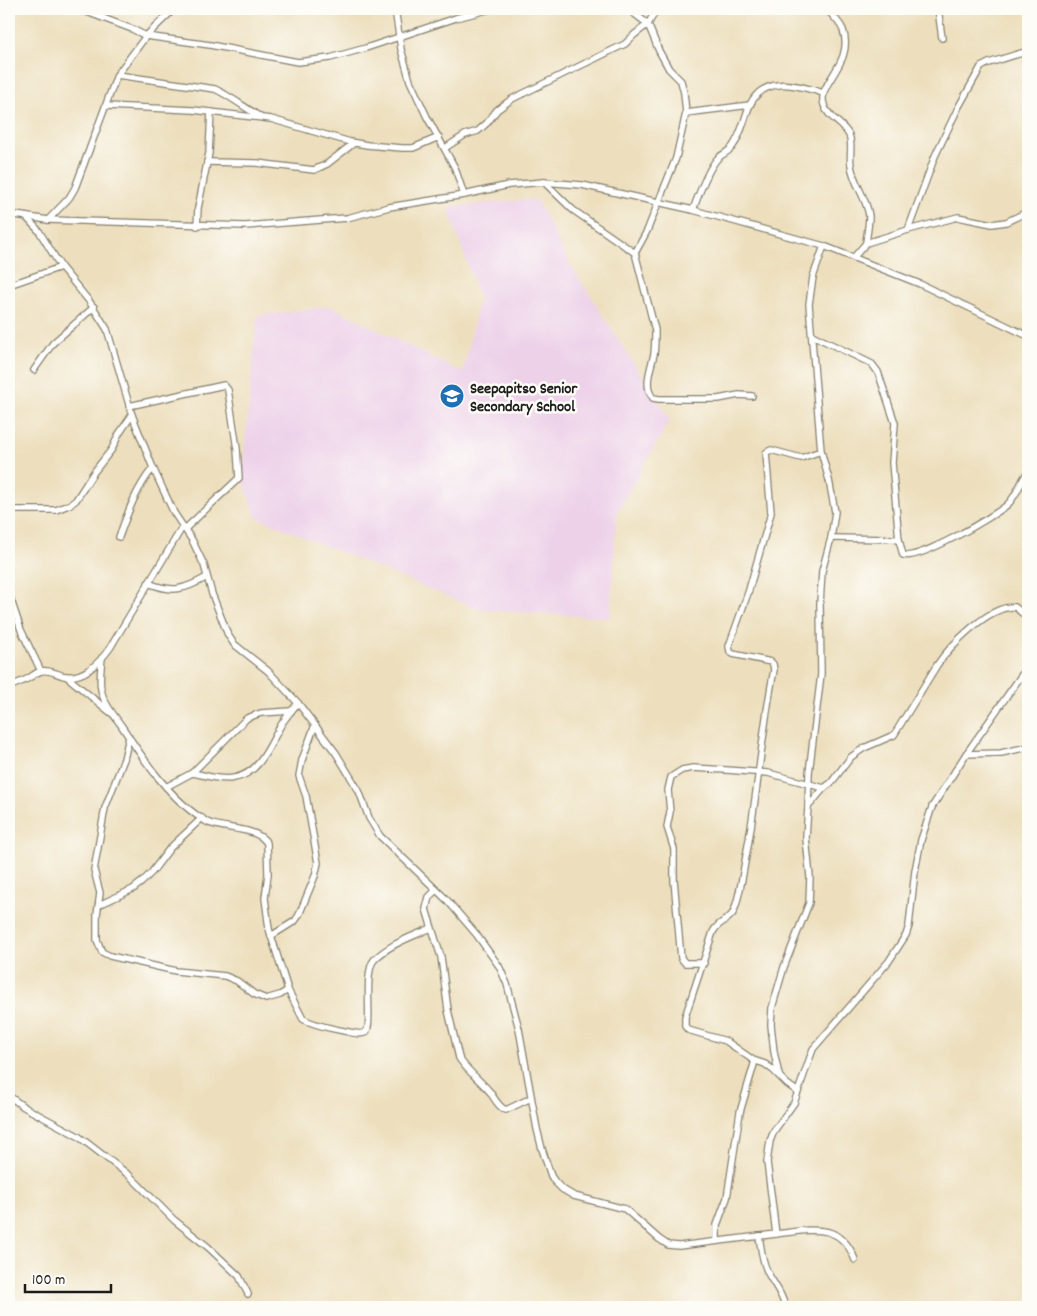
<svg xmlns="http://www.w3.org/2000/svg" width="1037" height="1316" viewBox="0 0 1037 1316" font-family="Dekko,sans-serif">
  <rect width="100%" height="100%" fill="#fdfcf7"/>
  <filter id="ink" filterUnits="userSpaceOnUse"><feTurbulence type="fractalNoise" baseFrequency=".02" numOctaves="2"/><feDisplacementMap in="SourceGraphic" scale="10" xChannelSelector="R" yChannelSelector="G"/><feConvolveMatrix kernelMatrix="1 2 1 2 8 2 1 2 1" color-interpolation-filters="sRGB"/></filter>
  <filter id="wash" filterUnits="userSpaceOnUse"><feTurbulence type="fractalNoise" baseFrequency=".0096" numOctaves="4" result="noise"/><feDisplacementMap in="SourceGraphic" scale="20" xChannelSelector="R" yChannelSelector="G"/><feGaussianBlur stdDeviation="1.12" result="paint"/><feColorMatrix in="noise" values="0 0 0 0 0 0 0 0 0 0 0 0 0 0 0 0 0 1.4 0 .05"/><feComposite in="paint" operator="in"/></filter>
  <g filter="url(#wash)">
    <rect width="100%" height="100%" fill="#eddfbd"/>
    <!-- built -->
    <polygon fill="#edd1e9" points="536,199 570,264 670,420 617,512 610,618 480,610 256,517 242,476 257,316 330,306 463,373 479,298 448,207"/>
  </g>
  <g filter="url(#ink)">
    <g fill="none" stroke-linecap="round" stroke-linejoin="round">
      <defs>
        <g id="street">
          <polyline points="79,9 132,29 146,36 210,45 298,62 330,58 366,48 456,18 491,9"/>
          <polyline points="395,9 401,49 410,81 427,117 455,168 464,195"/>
          <path d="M 827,9 C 832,16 840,22 843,30 C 855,64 816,83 824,105 C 828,118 843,123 849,135 C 853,144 849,155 851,165 C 853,183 867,198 869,216 C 869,224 867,234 866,243"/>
          <polyline points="938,9 942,38"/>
          <path d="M 117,75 L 215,89 C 230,96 244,107 259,116"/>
          <polyline points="106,106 193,110 271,119 350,142 367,145 402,148 413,148 439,137"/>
          <polyline points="686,113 750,105"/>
          <polyline points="445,148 465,135 478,131 487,123 497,110 512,99 625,44 634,35 648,24 657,9"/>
          <polyline points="207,162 257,163 314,170 327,164 354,143"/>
          <polyline points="544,182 573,210 635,253 647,231 676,158 686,113 684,93 681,81 669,69 659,51 648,24 628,9"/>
          <path d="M 693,210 C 698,196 708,168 718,158 C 723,154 730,151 733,146 C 741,135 744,120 749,107 C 763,74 797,85 823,93"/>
          <polyline points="9,214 48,220 245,226 347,218 389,207 464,195 509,185 544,182 582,185 693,210 824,246 920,284 1028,336"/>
          <polyline points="26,217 39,231 61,267 89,301 107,329 132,415 153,468 174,513 192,540 204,565 212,594 228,635 234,644 268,671 298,703 336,753 359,791 369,818 380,836 447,900 476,934 499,966 507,984 519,1029 537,1129 542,1149 551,1176 555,1182 562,1189 574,1196 625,1209 659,1239 668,1245 679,1246 776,1234 767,1162 770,1141 774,1131 794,1103 813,1049 889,961 906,935 909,926 915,871 921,840 932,807 966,754 1028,666"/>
          <polyline points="48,220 69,198 75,188 117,75 146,36 174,9"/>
          <polyline points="197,226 198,208 209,153 211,112"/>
          <polyline points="908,230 958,217 992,224 1006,222 1023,214 1028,209"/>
          <path d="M 635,253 L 655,330 C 655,338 655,346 654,354 C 651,368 643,386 653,398 L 659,399 L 718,399 L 739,395 L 752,396"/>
          <polyline points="854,257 866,243 908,230 935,156 958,108 981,67 989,63 1028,51"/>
          <polyline points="9,285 61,267"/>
          <polyline points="812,335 872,364 878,372 895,423 892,463 899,540"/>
          <polyline points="34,370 53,343 94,307"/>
          <polyline points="129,406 224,385 228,390 237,449 239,478 185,529"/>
          <polyline points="9,510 56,510 71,504 76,500 94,472 112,449 119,434 132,415"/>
          <path d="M 119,537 C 128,512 136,489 153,468"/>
          <path d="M 831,538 L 894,539 L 899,540 L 903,555 C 918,561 993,517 1007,505 C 1017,496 1020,482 1028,472"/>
          <path d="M 148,583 C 173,593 184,590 207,577"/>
          <polyline points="9,594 21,630 41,671"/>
          <path d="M 102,658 C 101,668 99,679 101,689 C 103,702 113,714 121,725 C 143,759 171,801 207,822 C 222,830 256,826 267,843 L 268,874 L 265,898 L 269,929 L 288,990 L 303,1019 C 316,1026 330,1028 344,1031 C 350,1032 361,1036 366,1032 C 373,1026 363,973 374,960 C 389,944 412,937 431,928"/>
          <polyline points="66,676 111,713"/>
          <path d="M 9,686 C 15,685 21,682 27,679 C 31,677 37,672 41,671 C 49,669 57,674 64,676 C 84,679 99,663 110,648 L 183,526"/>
          <polyline points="129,737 124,759 105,808 94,870 100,893 97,915 97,940 102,952 110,956 176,971 225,976 237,981 254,994 266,999 280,995 288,990"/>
          <polyline points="966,754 1001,753 1028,747"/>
          <path d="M 192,773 C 205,775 221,781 234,778 C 260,774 270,744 281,725 C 286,717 292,710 298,703"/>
          <polyline points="166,787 192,773 247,718 261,713 291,711"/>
          <polyline points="808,807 809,773 821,674 820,604 822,571 831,538 835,512 829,480 821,451 809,304 813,277 824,246"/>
          <path d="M 436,890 L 429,897 L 426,909 L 441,957 L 448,1010 L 459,1058 C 467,1071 480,1080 490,1092 C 494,1098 499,1108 506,1110 L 531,1098"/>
          <polyline points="99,905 133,889 142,882 152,872 170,848 202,818"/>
          <polyline points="271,936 295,921 299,915 315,876 318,863 306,796 299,776 302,760 315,725"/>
          <polyline points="704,963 685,963 681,958 674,880 674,849 667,827 670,812 668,790 671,777 682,770 693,768 726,770 768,773 824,788"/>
          <path d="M 779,1075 L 774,1052 L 771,1025 L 772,1008 L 784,967 L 809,903 L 810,877 L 806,838 L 808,807 L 824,788 L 831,783 L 851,757 L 864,748 L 894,735 L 937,665 C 950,646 989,605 1015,607 L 1028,618"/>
          <path d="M 798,1092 L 787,1084 L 773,1070 L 765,1064 L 753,1060 L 726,1041 L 688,1030 L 685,1026 L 685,1017 L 713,932 C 719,920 730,921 734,911 C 741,892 743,871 747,851 C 758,791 762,730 774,670 L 773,664 L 771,662 L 733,654 L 730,652 L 729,646 L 748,593 L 771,513 L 766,453 L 767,452 L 771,450 L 801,458 L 821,451"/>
          <polyline points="9,1096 24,1107 78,1136 130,1176 174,1220 208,1247 239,1276 248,1294"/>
          <path d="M 776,1234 C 810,1230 841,1221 855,1260"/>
          <path d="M 759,1236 C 761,1248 762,1260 767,1271 C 774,1286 781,1290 785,1307"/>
          <polyline points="717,1241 717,1225 727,1198 740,1112 755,1061"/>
        </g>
      </defs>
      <!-- street casing -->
      <use href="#street" stroke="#847e6c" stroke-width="8"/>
      <!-- street -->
      <use href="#street" stroke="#fff" stroke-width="5.5"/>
    </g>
  </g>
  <!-- icons -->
  <defs>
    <symbol id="school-disc" viewBox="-11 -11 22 22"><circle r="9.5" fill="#1f6fb2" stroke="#fdfcf7"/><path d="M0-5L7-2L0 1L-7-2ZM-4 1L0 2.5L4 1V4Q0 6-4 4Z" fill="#fff"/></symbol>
  </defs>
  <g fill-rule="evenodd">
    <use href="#school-disc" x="438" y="382" width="28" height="28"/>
  </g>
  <g text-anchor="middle" stroke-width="5" stroke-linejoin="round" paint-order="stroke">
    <!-- poi labels -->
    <g font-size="16" font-weight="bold" fill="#1c1c1c" stroke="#fdfcf7" text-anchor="start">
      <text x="470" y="393">Seepapitso Senior<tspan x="470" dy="18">Secondary School</tspan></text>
    </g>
  </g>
  <!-- margin -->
  <rect width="1037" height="1316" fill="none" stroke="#fdfcf7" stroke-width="30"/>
  <!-- scale -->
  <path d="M25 1284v8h86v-8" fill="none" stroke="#1c1c1c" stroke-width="2.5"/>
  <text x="32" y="1284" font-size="15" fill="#1c1c1c" stroke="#fdfcf7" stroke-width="4" paint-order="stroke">100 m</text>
</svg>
